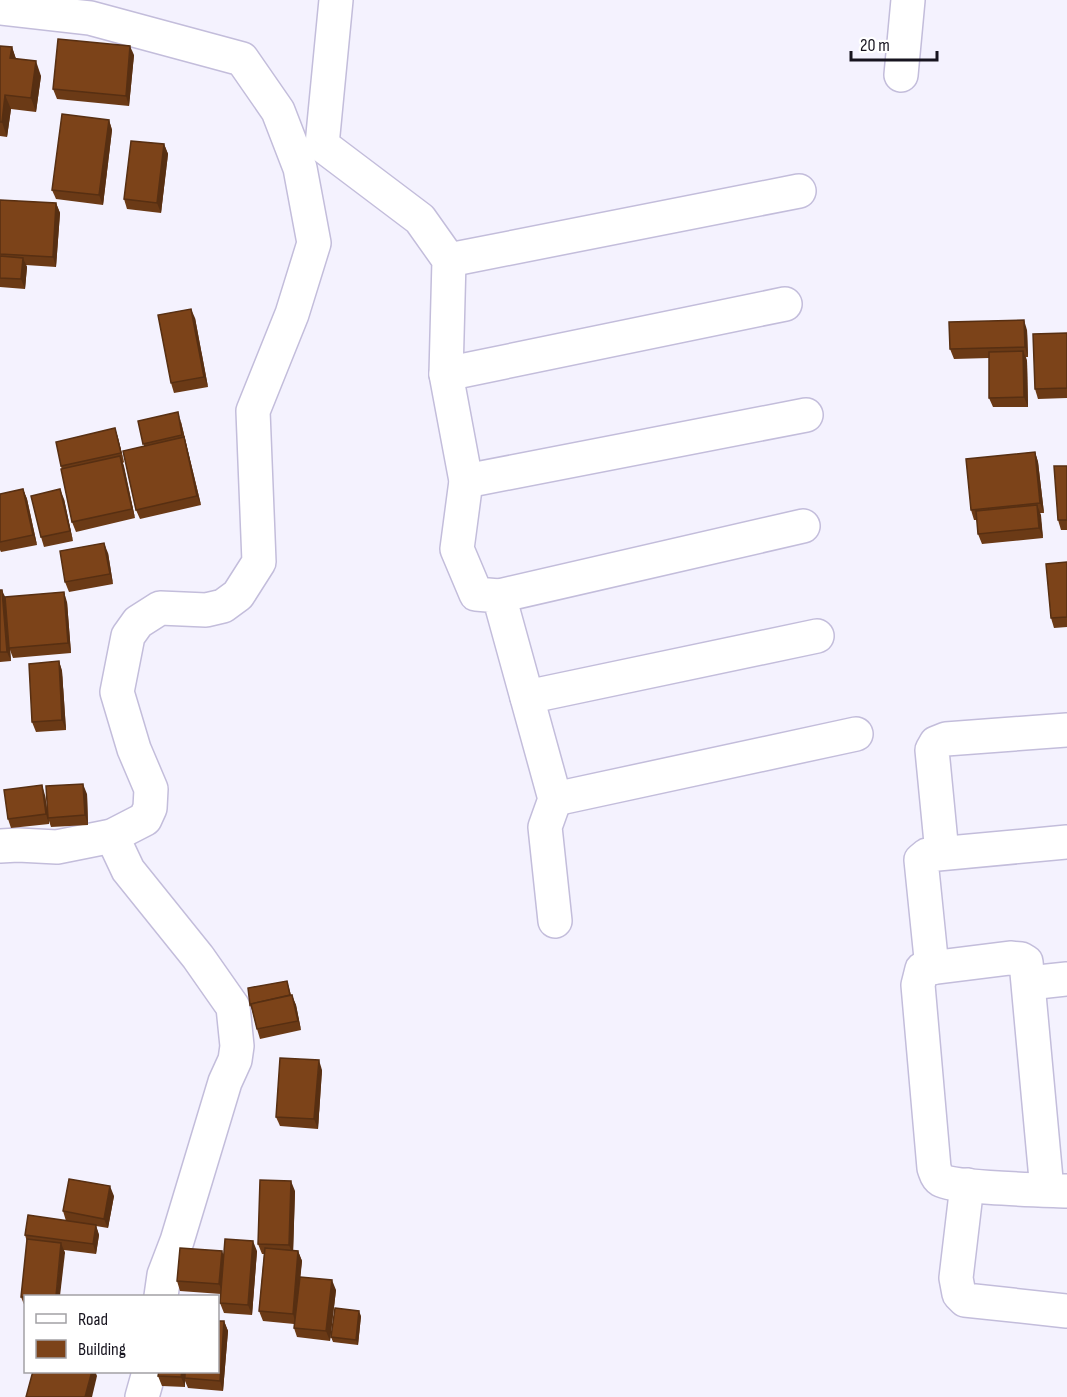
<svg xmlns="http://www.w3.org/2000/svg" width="1067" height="1397" viewBox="0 0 1067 1397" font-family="'Sofia Sans Condensed',sans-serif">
  <rect width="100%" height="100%" fill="#f4f2fe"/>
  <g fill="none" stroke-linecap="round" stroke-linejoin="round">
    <defs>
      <g id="minor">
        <polyline points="336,0 322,145 420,219 449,260 446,374 466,481 457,549 476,594 499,596 555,799 545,827 555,921"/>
        <polyline points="0,8 90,18 242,59 278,111 300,168 314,243 292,314 253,411 259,562 238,595 223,606 206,610 160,608 138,622 128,636 117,692 134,749 151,789 150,808 145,819 112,836 57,847 18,845 0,846"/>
        <polyline points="901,75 908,0"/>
        <polyline points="449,260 799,191"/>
        <polyline points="446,374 785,304"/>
        <polyline points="466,481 806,415"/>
        <polyline points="499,596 803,526"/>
        <polyline points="527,697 817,636"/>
        <polyline points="555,799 856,734"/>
        <polyline points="112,836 128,870 198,957 233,1007 237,1046 235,1060 225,1082 177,1241 164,1275 161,1296"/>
        <polyline points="942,853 932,750 936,743 946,739 1067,730"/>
        <polyline points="932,968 921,860 927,855 1067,842"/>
        <polyline points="1029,983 1067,979"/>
        <polyline points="967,1185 956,1278 959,1294 965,1300 1067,1311"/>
        <path d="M 1047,1190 L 1026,962 L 1021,959 L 1010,958 L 922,969 L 918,985 L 934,1168 C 936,1173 936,1177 941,1180 C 954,1188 1045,1190 1067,1191"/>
        <polyline points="142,1397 149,1372"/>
      </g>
    </defs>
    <!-- minor casing -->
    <use href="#minor" stroke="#c3bddb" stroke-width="36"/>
    <!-- minor -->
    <use href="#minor" stroke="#fff" stroke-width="33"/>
  </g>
  <!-- wall -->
  <g fill="#6b3a16">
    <polygon points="0,46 12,47 16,59 41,76 36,112 11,109 7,137 0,136"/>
    <polygon points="134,55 129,106 57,99 53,89"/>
    <polygon points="109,120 112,130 103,205 56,199 52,190"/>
    <polygon points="164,144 168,154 161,213 127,209 124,199"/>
    <polygon points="0,200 56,203 60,213 56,267 26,265 27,267 25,289 0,287"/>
    <polygon points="195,318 208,387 174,393 171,383"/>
    <polygon points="1027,330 1028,357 1026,357 1027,361 1028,407 993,407 989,398 989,358 954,359 950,349"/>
    <polygon points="1067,333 1067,398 1038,399 1035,389"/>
    <polygon points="138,421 181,422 201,505 140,519 136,510 144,446"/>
    <polygon points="115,428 118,438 124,462 123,463 135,518 76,532 72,522 61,466"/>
    <polygon points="1035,452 1038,462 1044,513 1040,513 1043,538 982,544 978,534 977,520 974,520 971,510"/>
    <polygon points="1067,466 1067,530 1061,530 1058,520"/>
    <polygon points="23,489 27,499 37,545 1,552 0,550 0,494"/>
    <polygon points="64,499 73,541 44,547 41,537"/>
    <polygon points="108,553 113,584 69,592 65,582"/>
    <polygon points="1067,562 1067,627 1054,628 1051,618"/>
    <polygon points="0,590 5,597 67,602 71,653 13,658 10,650 11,661 0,662"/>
    <polygon points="59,661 62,671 66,730 36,732 32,722"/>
    <polygon points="87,794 88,825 51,827 49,821 49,824 11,828 8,819 45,795 47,808"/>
    <polygon points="287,981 291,995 296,1005 301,1030 260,1039 257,1029 252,1010 250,1005"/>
    <polygon points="322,1070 318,1129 280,1126 276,1117"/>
    <polygon points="295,1191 293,1251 298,1251 302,1261 300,1277 336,1290 330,1341 297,1337 294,1328 294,1324 263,1321 259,1311 264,1254 262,1254 258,1244"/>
    <polygon points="114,1196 108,1228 96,1226 99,1235 96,1254 64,1250 65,1253 26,1296 26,1307 25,1307 21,1297 27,1242 25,1235 66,1221 63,1211"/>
    <polygon points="257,1251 252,1315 224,1313 220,1303 221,1294 180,1291 177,1281 224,1256"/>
    <polygon points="361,1316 358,1345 333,1342 331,1337"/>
    <polygon points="224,1321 228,1331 223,1391 188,1388 185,1381 185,1387 162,1386 158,1376"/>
  </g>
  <!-- shaded-wall -->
  <g fill="#572f12">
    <polygon points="130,46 134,55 129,106 126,96"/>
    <polygon points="12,47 17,62 10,58"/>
    <polygon points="36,61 41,76 36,112 31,98"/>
    <polygon points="5,95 11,109 7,137 2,122"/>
    <polygon points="109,120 112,130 103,205 99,195"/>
    <polygon points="164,144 168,154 161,213 157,203"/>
    <polygon points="56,203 60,213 56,267 53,257"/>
    <polygon points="23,258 27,267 25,289 21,279"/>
    <polygon points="191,309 195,318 208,387 204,377"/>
    <polygon points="1024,320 1027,330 1028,357 1025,347"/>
    <polygon points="1023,351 1027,361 1028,407 1024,397"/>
    <polygon points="178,412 181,422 201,505 197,496"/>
    <polygon points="115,428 118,438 124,462 121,453"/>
    <polygon points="1035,452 1038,462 1044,513 1040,503"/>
    <polygon points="120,456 124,466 135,518 132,509"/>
    <polygon points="23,489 27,499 37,545 33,535"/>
    <polygon points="60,489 64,499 73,541 70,531"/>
    <polygon points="1037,505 1041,515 1043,538 1039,528"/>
    <polygon points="104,543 108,553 113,584 110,574"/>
    <polygon points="2,590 6,599 11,661 7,652"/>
    <polygon points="64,592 67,602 71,653 68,643"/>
    <polygon points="59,661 62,671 66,730 62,720"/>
    <polygon points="83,784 87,794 88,825 85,815"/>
    <polygon points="42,785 45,795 49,824 46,814"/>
    <polygon points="292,995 296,1005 301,1030 298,1021"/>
    <polygon points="319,1060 322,1070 318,1129 314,1119"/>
    <polygon points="291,1181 295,1191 293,1255 289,1245"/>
    <polygon points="110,1186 114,1196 108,1228 104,1219"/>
    <polygon points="96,1225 99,1235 96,1254 93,1244"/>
    <polygon points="253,1241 257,1251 252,1315 248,1305"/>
    <polygon points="61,1243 65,1253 60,1296 56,1296"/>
    <polygon points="222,1251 226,1261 223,1294 219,1284"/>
    <polygon points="298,1251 302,1261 296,1324 293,1314"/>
    <polygon points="332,1280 336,1290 330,1341 326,1331"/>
    <polygon points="359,1311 361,1316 358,1345 356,1340"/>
    <polygon points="224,1321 228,1331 223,1391 220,1381"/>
    <polygon points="92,1371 95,1371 97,1376 92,1397 85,1397"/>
    <polygon points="182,1371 186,1371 185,1378 185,1387 181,1377"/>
  </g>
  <!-- building -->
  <g fill="#7c4319" stroke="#572f12" stroke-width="1.5">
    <polygon points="58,39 130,46 126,96 53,89"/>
    <polygon points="0,46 12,47 10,58 36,61 31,98 5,95 2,122 0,122"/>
    <polygon points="62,114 109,120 99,195 52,190"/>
    <polygon points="131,141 164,144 157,203 124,199"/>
    <polygon points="0,200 56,203 53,257 0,254"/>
    <polygon points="0,256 23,258 21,279 0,278"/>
    <polygon points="191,309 204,377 171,383 158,315"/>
    <polygon points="1024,320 1025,347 950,349 949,322"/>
    <polygon points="1067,333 1067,388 1035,389 1033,334"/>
    <polygon points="1023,351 1024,397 989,398 989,352"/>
    <polygon points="178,412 182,435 143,444 138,421"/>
    <polygon points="115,428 121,453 61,466 56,442"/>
    <polygon points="184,437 197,496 136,510 123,451"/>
    <polygon points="1035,452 1040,503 971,510 966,459"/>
    <polygon points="120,456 132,509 72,522 61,469"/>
    <polygon points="1054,466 1067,466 1067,520 1058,520"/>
    <polygon points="23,489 33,535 0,542 0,494"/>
    <polygon points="60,489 70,531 41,537 31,496"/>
    <polygon points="1037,505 1039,528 978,534 976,511"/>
    <polygon points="104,543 110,574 65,582 60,551"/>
    <polygon points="1067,562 1067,617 1051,618 1046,564"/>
    <polygon points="0,590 2,590 7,652 0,652"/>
    <polygon points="64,592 68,643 9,648 5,597"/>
    <polygon points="59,661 62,720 32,722 29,664"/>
    <polygon points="83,784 85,815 48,818 46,786"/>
    <polygon points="42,785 46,814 8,819 4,790"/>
    <polygon points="287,981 290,995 251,1004 250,1005 248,988"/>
    <polygon points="292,995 298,1021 257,1029 251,1004"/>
    <polygon points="280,1058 319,1060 314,1119 276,1117"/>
    <polygon points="69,1179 110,1186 104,1219 63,1211"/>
    <polygon points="260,1180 291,1181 289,1245 258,1244"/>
    <polygon points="28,1215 96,1225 93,1244 25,1235"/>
    <polygon points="27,1239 61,1243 56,1296 21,1297"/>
    <polygon points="225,1239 253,1241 248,1305 220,1303"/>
    <polygon points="180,1248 222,1251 219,1284 177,1281"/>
    <polygon points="265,1248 298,1251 293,1314 259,1311"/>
    <polygon points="300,1277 332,1280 326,1331 294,1328"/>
    <polygon points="335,1308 359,1311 356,1340 331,1337"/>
    <polygon points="218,1321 224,1321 220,1381 185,1378 185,1371 218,1371"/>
    <polygon points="33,1371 92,1371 85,1397 26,1397"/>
    <polygon points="159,1371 182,1371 181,1377 158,1376"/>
  </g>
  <!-- legend -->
  <rect x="24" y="1295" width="195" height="78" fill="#ffffff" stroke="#a2a1a5" stroke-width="1.5"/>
  <rect x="36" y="1314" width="30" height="9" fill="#ffffff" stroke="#a2a1a5" stroke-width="1.5"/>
  <text x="78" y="1325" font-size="18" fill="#17141f">Road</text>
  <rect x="36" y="1340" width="30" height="18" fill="#7c4319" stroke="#a2a1a5" stroke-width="1.5"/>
  <text x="78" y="1355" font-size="18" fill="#17141f">Building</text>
  <!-- scale -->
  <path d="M851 51v9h86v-9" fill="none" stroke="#17141f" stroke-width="3"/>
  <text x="860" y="51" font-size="18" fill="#17141f" stroke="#ffffff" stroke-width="4.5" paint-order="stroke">20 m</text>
</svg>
